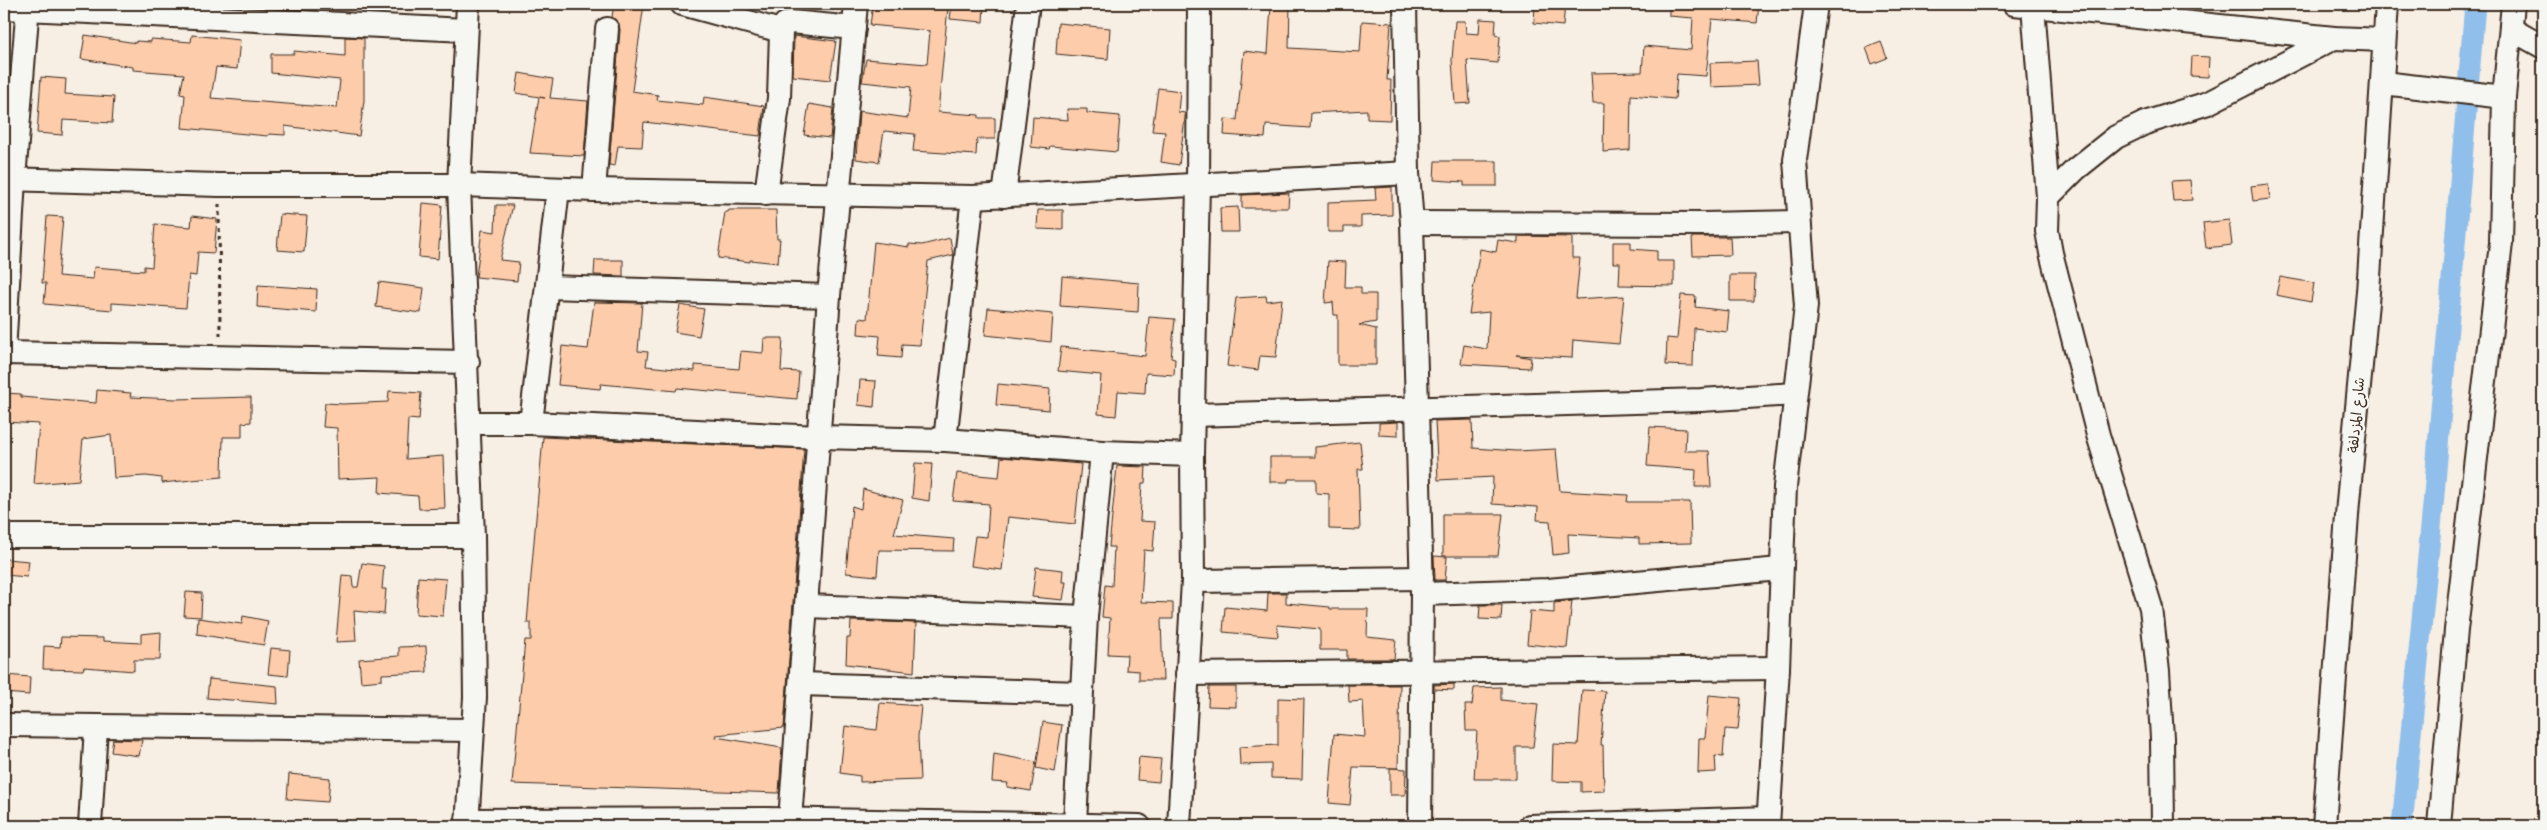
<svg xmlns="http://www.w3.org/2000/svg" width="2547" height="830" viewBox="0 0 2547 830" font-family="Mali,'Playpen Sans Arabic',sans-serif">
  <rect width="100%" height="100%" fill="#f7eee4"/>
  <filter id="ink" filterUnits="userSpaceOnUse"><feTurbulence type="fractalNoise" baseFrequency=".02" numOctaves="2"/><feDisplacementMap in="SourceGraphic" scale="10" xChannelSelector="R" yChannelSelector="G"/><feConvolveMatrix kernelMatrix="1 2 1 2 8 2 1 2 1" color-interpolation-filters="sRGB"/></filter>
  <g filter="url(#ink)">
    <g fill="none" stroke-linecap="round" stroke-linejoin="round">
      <!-- canal -->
      <polyline stroke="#8fbfea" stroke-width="21" points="2402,826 2433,506 2475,4"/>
    </g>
    <!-- building -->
    <g fill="#fcccab" stroke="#3b2a1e">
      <polygon points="614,4 644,4 632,91 658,95 657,100 703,105 704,97 764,106 760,136 644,122 642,147 618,146 615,166 609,165 620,30 619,23 612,17"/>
      <polygon points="873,4 912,4 948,7 938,112 979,115 979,118 995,118 995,139 977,139 976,155 913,151 915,134 884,131 879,162 856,159 859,111 908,118 911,87 862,82 866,59 927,64 930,31 870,25"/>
      <polygon points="952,4 984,4 983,22 950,19"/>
      <polygon points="1271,4 1290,4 1289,48 1360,52 1362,21 1391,23 1387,80 1391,80 1390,120 1367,119 1367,110 1311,113 1310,128 1266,125 1265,138 1224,135 1225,119 1237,120 1244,51 1268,54"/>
      <polygon points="1535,4 1565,4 1563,26 1534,23"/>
      <polygon points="1669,4 1759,4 1757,23 1712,19 1706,76 1677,74 1675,99 1631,95 1630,150 1603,152 1604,103 1593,103 1591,73 1642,72 1644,46 1691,50 1693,18 1669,16"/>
      <polygon points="1480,19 1496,20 1495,35 1500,36 1498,63 1467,60 1470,103 1455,104 1452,60 1455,21 1465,21 1466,33 1479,34"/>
      <polygon points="1058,23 1110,28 1108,59 1056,54"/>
      <polygon points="85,35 136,43 136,41 151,42 151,39 191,42 192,35 240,40 237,69 216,67 211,98 337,108 340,80 271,73 271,54 294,54 294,51 345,56 345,37 364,38 364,101 359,136 285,126 285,135 269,134 268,136 182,128 185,95 180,94 184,74 133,70 133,67 81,59"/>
      <polygon points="794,36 836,41 830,80 793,76"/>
      <polygon points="1881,42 1887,58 1872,64 1866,48"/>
      <polygon points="2192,56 2209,57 2208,77 2191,76"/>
      <polygon points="1757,61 1759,85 1711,87 1710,63"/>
      <polygon points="519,73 553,79 550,98 588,101 584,156 530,153 539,97 545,98 516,93"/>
      <polygon points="41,77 66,79 65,94 114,97 112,123 63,120 62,135 37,133"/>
      <polygon points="1158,88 1180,91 1178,112 1185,113 1185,118 1179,165 1161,162 1165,132 1152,131"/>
      <polygon points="809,104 833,108 830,138 804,135"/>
      <polygon points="1067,109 1087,109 1087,113 1120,116 1117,152 1050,146 1049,149 1031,147 1033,117 1068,120"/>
      <polygon points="1435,161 1497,161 1497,186 1464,186 1464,182 1434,180"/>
      <polygon points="2190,180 2192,200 2173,201 2171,181"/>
      <polygon points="2268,184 2270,199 2253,201 2251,186"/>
      <polygon points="1392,187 1392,215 1361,216 1361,227 1344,227 1344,232 1328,232 1328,202 1376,200 1375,188"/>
      <polygon points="1289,193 1288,208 1242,208 1242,195"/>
      <polygon points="423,203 442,205 438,259 419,257"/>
      <polygon points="496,205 513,205 500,260 519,262 517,281 476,277 482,230 495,232"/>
      <polygon points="1238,207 1239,232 1221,232 1220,208"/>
      <polygon points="729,210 776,210 777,239 780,239 778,263 750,260 750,262 718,258 725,212 728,212"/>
      <polygon points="1038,210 1063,210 1063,230 1037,229"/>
      <polygon points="280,214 307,216 304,252 277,250"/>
      <polygon points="47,216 63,217 58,276 93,279 94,267 144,271 144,266 152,267 155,224 191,227 192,216 217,219 214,253 198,252 196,276 189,275 186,308 112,303 112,310 44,304 46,283 42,283"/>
      <polygon points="2229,220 2232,245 2206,248 2203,223"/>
      <polygon points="1518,236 1572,237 1572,258 1580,258 1576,299 1624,296 1619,344 1573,340 1572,358 1516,355 1531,358 1530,368 1461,364 1464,345 1487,349 1489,312 1469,314 1480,249 1496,252 1498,240 1518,243"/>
      <polygon points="1692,237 1730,237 1731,255 1693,256"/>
      <polygon points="950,238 953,255 928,261 920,345 902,344 901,358 878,356 880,336 858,334 859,318 867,319 874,242 909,247 909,244 922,245"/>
      <polygon points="1613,242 1631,242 1631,249 1657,251 1657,261 1674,261 1674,286 1619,285 1620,263 1613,263"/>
      <polygon points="595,260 623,260 623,276 594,275"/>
      <polygon points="1328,261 1346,262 1345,287 1361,287 1361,294 1376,294 1376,322 1359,325 1376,329 1376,365 1338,365 1338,315 1334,315 1333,302 1325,303"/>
      <polygon points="1730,275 1755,275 1754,301 1730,301"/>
      <polygon points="1062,276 1139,283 1138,312 1060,306"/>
      <polygon points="2280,277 2314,283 2311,302 2276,295"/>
      <polygon points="379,282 424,288 421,313 376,307"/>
      <polygon points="258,285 317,289 316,312 257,307"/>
      <polygon points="1681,295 1696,296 1695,307 1729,311 1727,332 1694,328 1693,366 1666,365 1667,338 1677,339"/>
      <polygon points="1266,296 1267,301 1282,299 1276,357 1260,356 1258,370 1227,366 1236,298"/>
      <polygon points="594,302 642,303 638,351 648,352 646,366 695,371 695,365 739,369 741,351 763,353 764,338 783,338 781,371 799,372 797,399 677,388 676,391 601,384 600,389 558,385 562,346 588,349"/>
      <polygon points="680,305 704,309 699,336 675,332"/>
      <polygon points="988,308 1053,314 1051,342 985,335"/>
      <polygon points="1149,317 1175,319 1171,358 1175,359 1174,375 1146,373 1145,393 1118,391 1116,416 1098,414 1101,375 1058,371 1061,347 1145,356"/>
      <polygon points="860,380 876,381 874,407 858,405"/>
      <polygon points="998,384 1050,389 1049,410 996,405"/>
      <polygon points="97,390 131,393 130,397 176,399 251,397 251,422 242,423 242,437 223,437 222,477 162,483 162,478 146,476 114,478 111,435 83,439 79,480 34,484 39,424 4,422 4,393 21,394 21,397 96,403"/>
      <polygon points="389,391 421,393 419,420 408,419 406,459 443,456 445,508 419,509 418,496 379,493 380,477 338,479 337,428 323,427 325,403 343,404 388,402"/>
      <polygon points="1472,420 1473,448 1517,451 1556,449 1560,491 1628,495 1627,502 1690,502 1691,543 1639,544 1639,538 1568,534 1569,553 1553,555 1550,521 1537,520 1538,507 1492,504 1493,477 1438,480 1435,421"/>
      <polygon points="1398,422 1398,436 1379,435 1379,423"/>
      <polygon points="1650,427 1686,429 1685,451 1709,451 1711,487 1695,487 1696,470 1647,466"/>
      <polygon points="543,437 804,449 784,728 716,735 716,737 782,748 779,793 512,784 525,640 531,640 531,623 527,623"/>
      <polygon points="1360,442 1363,469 1358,469 1360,530 1329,529 1329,494 1316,493 1316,479 1288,479 1288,482 1270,482 1270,457 1315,457 1315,447"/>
      <polygon points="1001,457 1081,464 1075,524 1008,517 1002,570 971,566 975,536 987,537 989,504 953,501 957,473 999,477"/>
      <polygon points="915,463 932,464 929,501 912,498"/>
      <polygon points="1117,466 1146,467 1145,483 1142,483 1140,521 1155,522 1153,551 1144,550 1141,602 1173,603 1173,619 1161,619 1163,680 1139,680 1139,671 1126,670 1127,655 1108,654 1110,618 1102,617 1105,585 1112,586 1114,547 1109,547"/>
      <polygon points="863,489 903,500 894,534 954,539 953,551 879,550 877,576 846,573 852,506 861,509"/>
      <polygon points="1443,514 1503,514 1498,556 1443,556"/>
      <polygon points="1434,556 1447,557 1445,580 1435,580"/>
      <polygon points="6,559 29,561 27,577 5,575"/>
      <polygon points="362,563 384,566 382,589 386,589 384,614 354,611 356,641 336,642 342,575 352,576 353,587 358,587"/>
      <polygon points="1036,567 1063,570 1062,582 1066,582 1063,600 1032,597"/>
      <polygon points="418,577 446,579 443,616 416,614"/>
      <polygon points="186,592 202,593 201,617 184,616"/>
      <polygon points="1268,593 1286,593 1286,603 1330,607 1330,609 1368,609 1367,637 1396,640 1394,659 1347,659 1347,650 1320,650 1320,629 1277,625 1278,637 1223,632 1225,607 1267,611"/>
      <polygon points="1572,601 1567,648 1527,644 1530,611 1554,613 1554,603"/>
      <polygon points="1480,605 1502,605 1501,620 1479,619"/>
      <polygon points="243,616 268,621 264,645 197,634 198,618 242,624"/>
      <polygon points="851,621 916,623 914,672 846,664 847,638 850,638"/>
      <polygon points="161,632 160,660 134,660 134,671 84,667 83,670 43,669 44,646 60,647 61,637 103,638 103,641 141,643 141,634"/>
      <polygon points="426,646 427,672 382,674 382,680 361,682 359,659 399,656 399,647"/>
      <polygon points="271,648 290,650 288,676 268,674"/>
      <polygon points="5,675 30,677 29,695 4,693"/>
      <polygon points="209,679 277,686 278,704 207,698"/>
      <polygon points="1454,684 1454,690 1434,689 1434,685"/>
      <polygon points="1348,685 1400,685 1398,768 1353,767 1350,805 1329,803 1334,734 1365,737 1363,701 1349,702"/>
      <polygon points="1209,687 1236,687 1236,707 1208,706"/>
      <polygon points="1501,687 1501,700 1538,704 1533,747 1516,747 1516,779 1474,779 1477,731 1466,731 1465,705 1472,705 1474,688"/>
      <polygon points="1582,690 1605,691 1601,745 1603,745 1604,791 1581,792 1581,782 1552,781 1553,744 1578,745"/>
      <polygon points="1709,695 1741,698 1738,730 1725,729 1723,757 1715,756 1716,772 1698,773 1699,738 1705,738"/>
      <polygon points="1278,698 1304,699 1302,779 1271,778 1271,764 1240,765 1239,747 1278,745"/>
      <polygon points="880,703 921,706 918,737 920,780 860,782 860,776 840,773 845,726 877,730"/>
      <polygon points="1043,722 1062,725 1055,772 1036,768"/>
      <polygon points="113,739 142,740 139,756 111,752"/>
      <polygon points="994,754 1036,762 1031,791 1007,787 1008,783 992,782"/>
      <polygon points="1139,757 1161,759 1159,782 1137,780"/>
      <polygon points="1390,768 1406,769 1405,795 1390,795"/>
      <polygon points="289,774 330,778 328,802 287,799"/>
    </g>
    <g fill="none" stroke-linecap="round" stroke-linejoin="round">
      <defs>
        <g id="minor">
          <polyline points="682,4 781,31"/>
          <polyline points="1405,4 1408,173 1412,223 1422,594 1420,826"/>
          <polyline points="2014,4 2334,38 2384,40"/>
          <polyline points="2033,6 2048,197"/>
          <polyline points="4,8 466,30"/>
          <polyline points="2511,29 2543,47"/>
          <polyline points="2383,83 2504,97"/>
          <polyline points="4,179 219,185 459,185 594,190 973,197 1408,173"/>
          <polyline points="594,190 607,29"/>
          <polyline points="766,194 779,98 781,31 785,24 791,22 854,28"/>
          <polyline points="1004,196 1028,4"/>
          <polyline points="1412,223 1703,224 1798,222"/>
          <polyline points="548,287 829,296"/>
          <polyline points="4,353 468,362"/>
          <polyline points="4,353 14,179 28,4"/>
          <polyline points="1194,415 1701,400 1795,394"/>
          <polyline points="470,423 531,423 819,437 945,440 1102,452 1192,455"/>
          <polyline points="531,423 558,189"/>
          <polyline points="945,440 973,197"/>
          <polyline points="4,536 473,536"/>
          <polyline points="1193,581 1422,578"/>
          <polyline points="1422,594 1548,590 1780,569"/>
          <polyline points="807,606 1086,617"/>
          <polyline points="1187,674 1778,668"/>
          <polyline points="801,684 1081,693"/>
          <polyline points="4,725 473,730"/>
          <polyline points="467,820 766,819 1139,826"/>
          <polyline points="790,820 829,296 856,4"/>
          <polyline points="1075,823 1086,617 1102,452"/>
          <polyline points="90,826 96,727"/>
          <polyline points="467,826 475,697 473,536 459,185 468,4"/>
          <polyline points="1179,826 1193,581 1192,455 1198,185 1199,4"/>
          <polyline points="1530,826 1768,818"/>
          <polyline points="1768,826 1778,668 1785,487 1806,306 1795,160 1816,4"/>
          <polyline points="2163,826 2162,738 2158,671 2151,608 2098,435 2051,253 2047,231 2048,197 2076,169 2116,137 2145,123 2208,103 2334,38"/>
          <polyline points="2324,826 2348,502 2368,292 2387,4"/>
          <polyline points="2439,826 2456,630 2501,243 2504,97 2513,4"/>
        </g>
      </defs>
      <!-- minor casing -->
      <use href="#minor" stroke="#3b2a1e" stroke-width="26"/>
      <!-- path -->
      <polyline stroke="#3b2a1e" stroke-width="3" stroke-dasharray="4 4" stroke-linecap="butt" points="219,204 220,336"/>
      <!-- minor -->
      <use href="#minor" stroke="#f6f6f2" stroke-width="22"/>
    </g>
  </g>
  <g text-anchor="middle" stroke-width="5" stroke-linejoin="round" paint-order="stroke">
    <!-- street labels -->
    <g font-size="14" fill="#3b2a1e" stroke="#f6f6f2">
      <text transform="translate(2356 415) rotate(-85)" y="5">شارع المزدلفة</text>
    </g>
  </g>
  <!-- margin -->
  <rect width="2547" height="830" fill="none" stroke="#f6f6f2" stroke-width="20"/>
  <rect x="10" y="10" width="2527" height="810" fill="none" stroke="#3b2a1e" stroke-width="2" filter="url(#ink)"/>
</svg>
